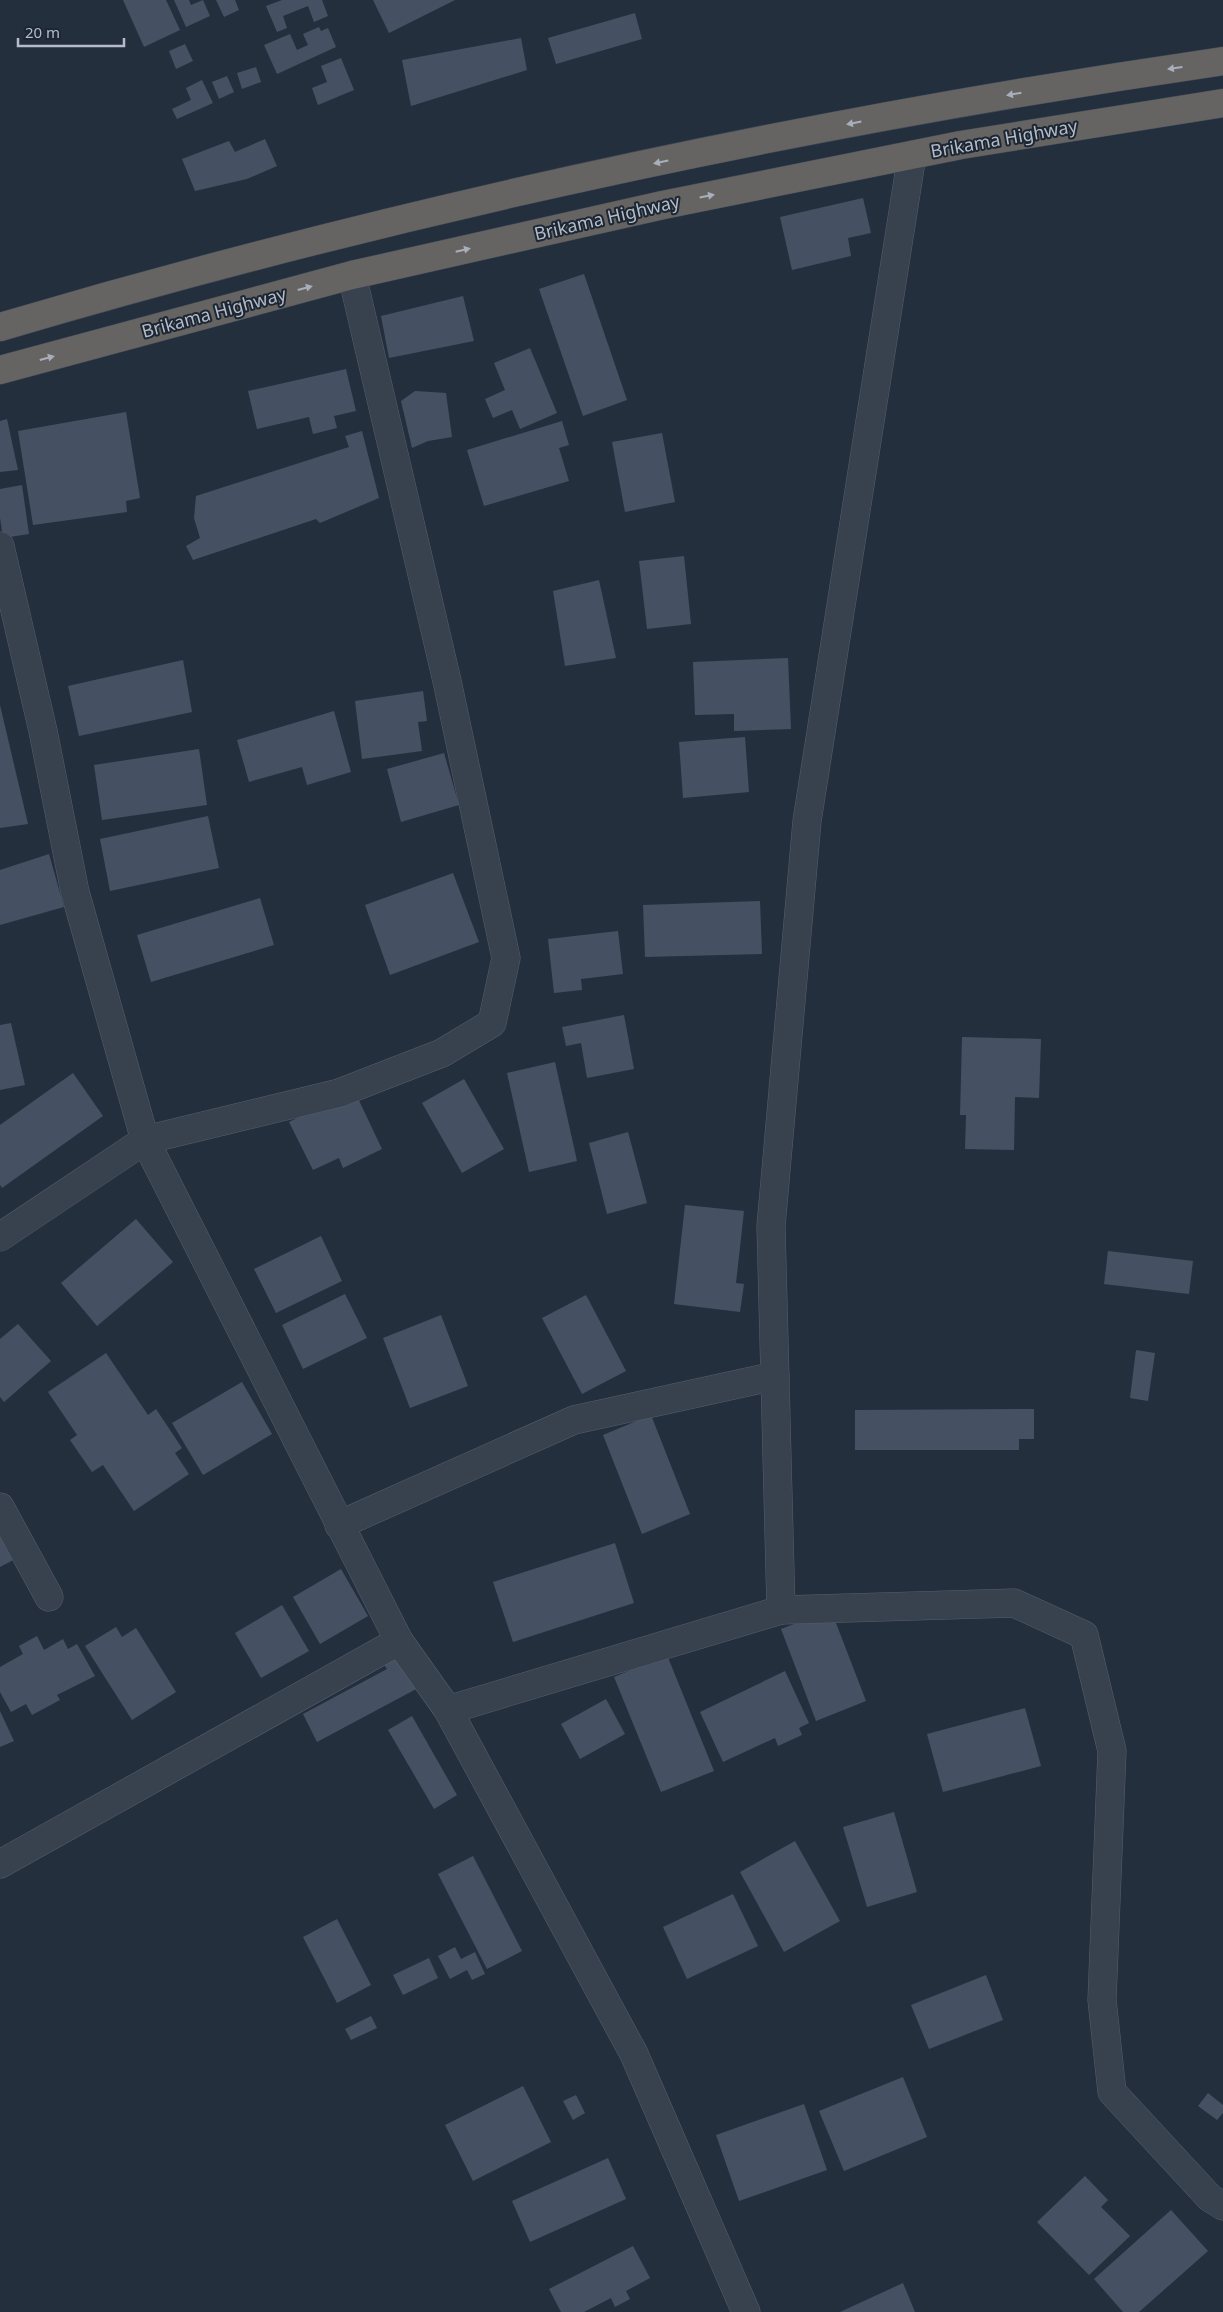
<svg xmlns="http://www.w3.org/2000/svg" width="1223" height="2312" viewBox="0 0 1223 2312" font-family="'Noto Sans',sans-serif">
  <rect width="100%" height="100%" fill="#242f3e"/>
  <!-- building -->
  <g fill="#455162">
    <polygon points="123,0 166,0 180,30 144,47"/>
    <polygon points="174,0 189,0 191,5 203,0 210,16 186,27"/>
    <polygon points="216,0 235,0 239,10 224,17"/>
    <polygon points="282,0 322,0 328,16 314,22 308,6 283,16 287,28 277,32 266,6"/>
    <polygon points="373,0 455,0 389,33"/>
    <polygon points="635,13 642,39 556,64 548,38"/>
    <polygon points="319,27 321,31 328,28 336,47 277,74 264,45 290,34 297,50 308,45 303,34"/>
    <polygon points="521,38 527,70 411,106 402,60"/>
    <polygon points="185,44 193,61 176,69 169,51"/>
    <polygon points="341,58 354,90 318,105 312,88 327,82 321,66"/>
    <polygon points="256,67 261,82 242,89 237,73"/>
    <polygon points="227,76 234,92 219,99 212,82"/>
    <polygon points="202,80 213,103 177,119 172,109 191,100 186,88"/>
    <polygon points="265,139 277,166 247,179 195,191 182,159 229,141 235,152"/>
    <polygon points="863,198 871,233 848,238 851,256 792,270 780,217"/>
    <polygon points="584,274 627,400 583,416 539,289"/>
    <polygon points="463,296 474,341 389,358 381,316"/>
    <polygon points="530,348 557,413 520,429 512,410 493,418 485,399 505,390 494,363"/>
    <polygon points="346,369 356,411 334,416 337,428 313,434 309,417 257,429 248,391"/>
    <polygon points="415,391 446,393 452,437 428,441 412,448 401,401"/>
    <polygon points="126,412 140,498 126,501 127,512 33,525 18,431"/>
    <polygon points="7,419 18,470 0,472 0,421"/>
    <polygon points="562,421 569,445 559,448 569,481 484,506 467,450"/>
    <polygon points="362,431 379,498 320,523 316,519 193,560 186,546 200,538 194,518 196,496 349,447 345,436"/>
    <polygon points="662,433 675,502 625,512 612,442"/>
    <polygon points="22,485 29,534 3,538 0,518 0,489"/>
    <polygon points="684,556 691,624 647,629 639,561"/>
    <polygon points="599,580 616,658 565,666 553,591"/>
    <polygon points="788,658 791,729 734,731 734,714 695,715 693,662"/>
    <polygon points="183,660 192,712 79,736 68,686"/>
    <polygon points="423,691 427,721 418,722 422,751 362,759 355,701"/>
    <polygon points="0,705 28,824 0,828"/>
    <polygon points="334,711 351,772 307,785 302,767 249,782 237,740"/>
    <polygon points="745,737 749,792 683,798 679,742"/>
    <polygon points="199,749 207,805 102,820 94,765"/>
    <polygon points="444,753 459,805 401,822 387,769"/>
    <polygon points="208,816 219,868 110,891 100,839"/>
    <polygon points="49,854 64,907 0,925 0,870"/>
    <polygon points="453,873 479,942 390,975 365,905"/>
    <polygon points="260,898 274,945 151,982 137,935"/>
    <polygon points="760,901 762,954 645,957 643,905"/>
    <polygon points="618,931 623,974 581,979 582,990 554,993 548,939"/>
    <polygon points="624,1015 634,1069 587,1078 581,1043 566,1046 562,1027"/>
    <polygon points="11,1023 25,1085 0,1090 0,1025"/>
    <polygon points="962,1037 1041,1039 1039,1098 1015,1097 1014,1150 965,1149 966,1115 960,1115"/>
    <polygon points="555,1062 577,1161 529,1172 507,1073"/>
    <polygon points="73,1073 103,1116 2,1188 0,1185 0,1125"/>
    <polygon points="464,1079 504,1149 462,1173 422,1103"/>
    <polygon points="354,1090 382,1149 343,1168 339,1158 313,1170 289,1122"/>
    <polygon points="628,1132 647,1203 607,1214 589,1143"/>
    <polygon points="685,1205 744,1211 736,1283 744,1284 740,1312 674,1304"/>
    <polygon points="136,1219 173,1262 97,1326 61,1283"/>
    <polygon points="321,1236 342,1281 276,1313 254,1269"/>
    <polygon points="1108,1251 1193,1261 1189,1294 1104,1284"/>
    <polygon points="345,1294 367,1338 303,1369 282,1325"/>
    <polygon points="586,1295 626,1371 582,1394 542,1318"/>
    <polygon points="441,1315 468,1386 410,1408 383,1338"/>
    <polygon points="18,1324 51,1361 4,1402 0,1397 0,1339"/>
    <polygon points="1136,1350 1155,1353 1148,1401 1130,1398"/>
    <polygon points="106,1353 148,1415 156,1409 182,1448 175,1453 189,1474 134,1511 103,1465 92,1472 70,1440 77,1435 48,1392"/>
    <polygon points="242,1382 272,1434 203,1475 172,1423"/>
    <polygon points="1034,1409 1034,1439 1019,1439 1019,1450 855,1450 855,1410"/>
    <polygon points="651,1415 690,1514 642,1534 603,1435"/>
    <polygon points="0,1521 19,1557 0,1567"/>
    <polygon points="615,1543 634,1603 513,1642 493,1582"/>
    <polygon points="341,1569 368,1616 320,1644 293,1597"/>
    <polygon points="282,1605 309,1651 261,1678 235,1633"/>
    <polygon points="831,1610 866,1701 816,1721 781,1629"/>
    <polygon points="116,1627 122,1637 136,1628 176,1692 132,1720 85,1646"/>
    <polygon points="37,1636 44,1650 63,1639 68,1649 77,1644 95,1676 57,1695 60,1700 32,1715 26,1704 11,1712 0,1692 0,1667 23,1654 19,1646"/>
    <polygon points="401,1652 420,1687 317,1742 303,1714 387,1669 382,1662"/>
    <polygon points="667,1655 714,1771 661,1792 614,1677"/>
    <polygon points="785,1671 809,1723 799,1728 802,1735 778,1746 775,1738 723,1762 700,1712"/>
    <polygon points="606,1699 625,1734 580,1759 561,1724"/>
    <polygon points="1025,1708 1041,1766 943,1792 927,1734"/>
    <polygon points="0,1711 14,1741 0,1747"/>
    <polygon points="412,1716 457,1795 434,1809 388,1730"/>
    <polygon points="894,1812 917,1892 867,1907 843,1827"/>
    <polygon points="795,1841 840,1921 784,1952 740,1872"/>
    <polygon points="473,1856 522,1951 487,1969 438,1874"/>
    <polygon points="733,1894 758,1946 687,1979 663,1927"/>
    <polygon points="337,1919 371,1985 337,2003 303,1937"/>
    <polygon points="455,1947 461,1959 475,1952 485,1974 472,1980 467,1970 450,1979 438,1956"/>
    <polygon points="429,1958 438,1978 403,1995 393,1975"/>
    <polygon points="986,1975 1003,2020 929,2049 911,2005"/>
    <polygon points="371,2016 377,2028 351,2040 345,2029"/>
    <polygon points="903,2077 927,2137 844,2171 819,2111"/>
    <polygon points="523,2086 551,2142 473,2181 445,2125"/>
    <polygon points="1208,2093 1223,2105 1223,2113 1217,2120 1198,2106"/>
    <polygon points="576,2095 585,2113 573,2120 563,2101"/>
    <polygon points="804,2104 827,2170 739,2201 716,2135"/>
    <polygon points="608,2158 626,2199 530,2242 512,2201"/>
    <polygon points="1085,2176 1108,2200 1101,2207 1130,2236 1089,2275 1037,2222"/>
    <polygon points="1171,2210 1208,2251 1139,2312 1123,2312 1094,2279"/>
    <polygon points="633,2246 650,2278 626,2291 630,2299 615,2307 611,2298 584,2312 561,2312 549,2289"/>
    <polygon points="903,2283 915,2312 840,2312"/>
  </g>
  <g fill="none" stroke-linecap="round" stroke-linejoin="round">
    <defs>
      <g id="minor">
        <polyline points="0,546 43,731 75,892 145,1140 399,1641 448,1710 634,2054 746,2312"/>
        <polyline points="0,1237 145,1140 339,1093 442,1053 492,1023 506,958 447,681 352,275"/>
        <polyline points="0,1507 49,1597"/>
        <polyline points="339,1525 574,1420 775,1376"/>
        <polyline points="781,1610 771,1226 807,821 912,155"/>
        <polyline points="448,1710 781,1610 1014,1603 1084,1635 1112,1751 1102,2000 1112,2092 1210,2198 1223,2206"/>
        <polyline points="0,1864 399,1641"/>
      </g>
      <g id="trunk">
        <path d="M 0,327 C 400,209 811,121 1223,61"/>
        <polyline points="0,370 352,275 663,205 961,145 1223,103"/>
      </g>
    </defs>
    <!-- minor casing -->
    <use href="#minor" stroke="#565f6c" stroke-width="29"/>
    <!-- trunk casing -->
    <use href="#trunk" stroke="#434c59" stroke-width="29"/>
    <!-- minor -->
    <use href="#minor" stroke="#38414e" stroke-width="28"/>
    <!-- trunk -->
    <use href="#trunk" stroke="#656462" stroke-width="28"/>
  </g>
  <!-- one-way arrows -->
  <defs><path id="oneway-solid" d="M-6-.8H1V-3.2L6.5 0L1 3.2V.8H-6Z" transform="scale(1.25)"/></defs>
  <g fill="#a8afba">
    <use href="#oneway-solid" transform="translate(1175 68) rotate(172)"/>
    <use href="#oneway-solid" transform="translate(1014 94) rotate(170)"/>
    <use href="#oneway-solid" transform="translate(854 123) rotate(169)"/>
    <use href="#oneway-solid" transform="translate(661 162) rotate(168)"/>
    <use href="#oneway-solid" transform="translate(707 196) rotate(-11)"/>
    <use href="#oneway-solid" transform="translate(463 250) rotate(-13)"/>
    <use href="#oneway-solid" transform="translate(305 288) rotate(-15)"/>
    <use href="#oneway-solid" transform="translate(47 358) rotate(-15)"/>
  </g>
  <g text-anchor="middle" stroke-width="4" stroke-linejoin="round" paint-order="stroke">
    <!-- street labels -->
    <g font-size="18" fill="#b4bcc9" stroke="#1d2633">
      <text transform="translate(1004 139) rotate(-10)" y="6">Brikama Highway</text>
      <text transform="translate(607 218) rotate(-13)" y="6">Brikama Highway</text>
      <text transform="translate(214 313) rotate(-15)" y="6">Brikama Highway</text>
    </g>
  </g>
  <!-- scale -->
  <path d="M18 38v8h106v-8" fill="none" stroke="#b4bcc9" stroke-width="2.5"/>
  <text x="25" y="38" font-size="15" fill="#b4bcc9" stroke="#1d2633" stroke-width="4" paint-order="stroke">20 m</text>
</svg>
